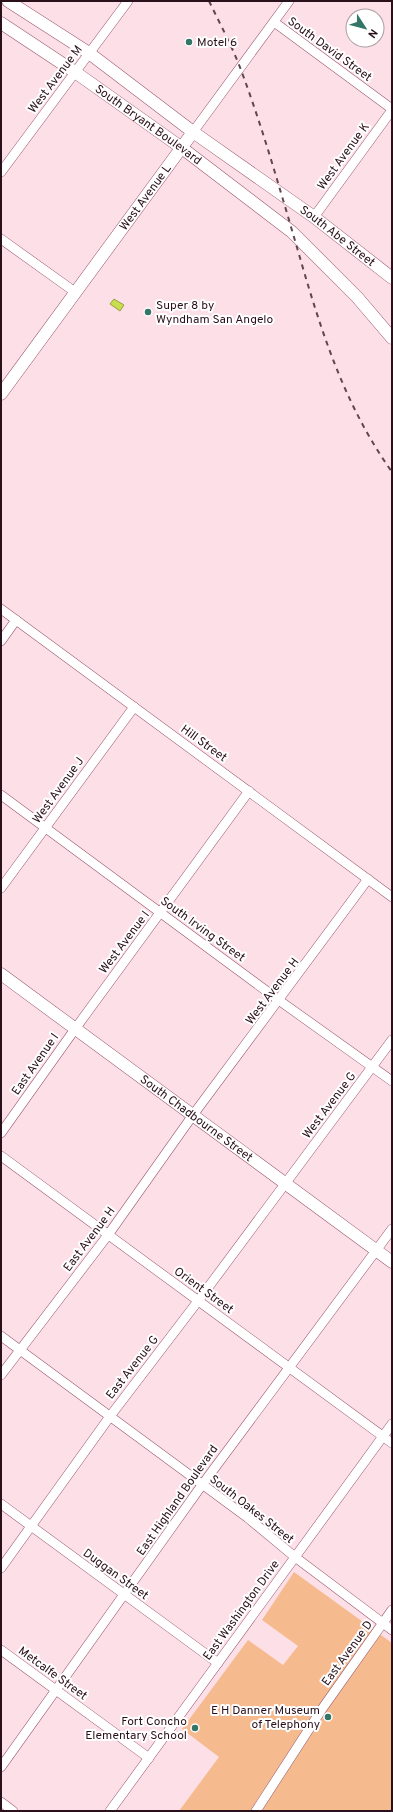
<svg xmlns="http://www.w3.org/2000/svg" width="393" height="1812" viewBox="0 0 393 1812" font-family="Overpass,sans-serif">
  <rect width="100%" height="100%" fill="#fddfe8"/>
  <!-- green -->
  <polygon fill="#f5bb8f" points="294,1572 392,1643 392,1811 179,1811 219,1757 182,1729 248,1640 283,1665 298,1646 262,1620"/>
  <!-- water -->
  <polygon fill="#c8dd50" stroke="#99a040" points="114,299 124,305 120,311 110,304"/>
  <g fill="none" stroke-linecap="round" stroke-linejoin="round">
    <defs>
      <g id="minor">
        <polyline points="274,22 392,109"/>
        <polyline points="193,132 289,1"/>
        <polyline points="1,172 128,1"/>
        <polyline points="314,217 392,110"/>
        <polyline points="1,239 75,292"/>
        <polyline points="1,609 392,897"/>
        <polyline points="1,641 16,620"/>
        <polyline points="1,795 280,1001 392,1081"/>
        <polyline points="1,888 134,707"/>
        <polyline points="1,1133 75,1029 249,791"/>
        <polyline points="1,1156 392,1443"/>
        <polyline points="1,1336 248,1518 295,1557 392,1630"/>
        <polyline points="1,1375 108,1235 193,1115 368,879"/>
        <polyline points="1,1504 218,1663"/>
        <polyline points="1,1568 111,1415 198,1301 392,1040"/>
        <polyline points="1,1650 149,1758"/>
        <polyline points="1,1767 202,1485 392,1229"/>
        <polyline points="1,1802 13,1811"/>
        <polyline points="110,1811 392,1424"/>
        <polyline points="256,1811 322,1709 392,1610"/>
      </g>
      <g id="major">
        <path id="s1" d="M 8,1 L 89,53 L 193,132 L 314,217 L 392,278"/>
        <path id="s2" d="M 1,23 L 75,72 L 182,148 L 292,232 L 357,297 L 392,338"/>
        <path id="s3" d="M 1,394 L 193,132"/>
        <path id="s4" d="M 1,974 L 392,1262"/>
      </g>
    </defs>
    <!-- minor casing -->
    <use href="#minor" stroke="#9a5970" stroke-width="10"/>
    <!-- major casing -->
    <use href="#major" stroke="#9a5970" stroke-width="13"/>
    <!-- minor -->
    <use href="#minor" stroke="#fff" stroke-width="9"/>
    <!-- major -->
    <use href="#major" stroke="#fff" stroke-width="12"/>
    <!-- rail -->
    <path stroke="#614650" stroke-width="2" stroke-dasharray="5 5" stroke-linecap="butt" d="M 209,1 C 220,24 232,46 241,70 C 256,110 269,152 281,193 C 311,292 331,386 392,472"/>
  </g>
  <!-- markers -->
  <g fill="#337668" stroke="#fff" stroke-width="1.5">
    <circle cx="189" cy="42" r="4"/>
    <circle cx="148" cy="312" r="4"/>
    <circle cx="328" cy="1717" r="4"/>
    <circle cx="195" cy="1728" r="4"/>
  </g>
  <g text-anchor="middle" stroke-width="4" stroke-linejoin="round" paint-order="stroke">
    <!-- poi labels -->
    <g font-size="12" fill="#2a101a" stroke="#fff" text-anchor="start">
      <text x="197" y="46">Motel 6</text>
      <text x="156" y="309">Super 8 by<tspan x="156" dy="14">Wyndham San Angelo</tspan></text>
      <text x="320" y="1714" text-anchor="end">E H Danner Museum<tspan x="320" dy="14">of Telephony</tspan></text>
      <text x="187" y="1725" text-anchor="end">Fort Concho<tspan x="187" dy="14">Elementary School</tspan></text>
    </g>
    <!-- street labels -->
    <g font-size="12" fill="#2a101a" stroke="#fff">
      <text transform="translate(330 49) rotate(36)" y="4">South David Street</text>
      <text transform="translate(55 79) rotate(-53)" y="4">West Avenue M</text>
      <text dy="4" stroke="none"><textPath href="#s2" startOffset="179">South Bryant Boulevard</textPath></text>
      <text transform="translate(343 156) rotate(-54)" y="4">West Avenue K</text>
      <text dy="4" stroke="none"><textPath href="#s3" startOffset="244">West Avenue L</textPath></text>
      <text dy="4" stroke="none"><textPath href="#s1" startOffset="405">South Abe Street</textPath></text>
      <text transform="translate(204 743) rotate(36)" y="4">Hill Street</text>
      <text transform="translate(58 790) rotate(-54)" y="4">West Avenue J</text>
      <text transform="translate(203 929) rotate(36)" y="4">South Irving Street</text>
      <text transform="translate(124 942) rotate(-53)" y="4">West Avenue I</text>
      <text transform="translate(272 991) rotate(-53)" y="4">West Avenue H</text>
      <text transform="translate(35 1064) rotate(-55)" y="4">East Avenue I</text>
      <text transform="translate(329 1105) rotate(-53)" y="4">West Avenue G</text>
      <text dy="4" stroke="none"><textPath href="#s4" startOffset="243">South Chadbourne Street</textPath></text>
      <text transform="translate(89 1239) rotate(-53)" y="4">East Avenue H</text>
      <text transform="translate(204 1290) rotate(36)" y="4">Orient Street</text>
      <text transform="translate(132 1367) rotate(-52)" y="4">East Avenue G</text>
      <text transform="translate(177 1500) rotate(-55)" y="4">East Highland Boulevard</text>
      <text transform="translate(252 1509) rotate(38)" y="4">South Oakes Street</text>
      <text transform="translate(116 1574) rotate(36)" y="4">Duggan Street</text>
      <text transform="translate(241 1610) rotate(-54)" y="4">East Washington Drive</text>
      <text transform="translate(347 1653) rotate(-54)" y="4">East Avenue D</text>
      <text transform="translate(53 1673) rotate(36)" y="4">Metcalfe Street</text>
    </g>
  </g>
  <!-- border -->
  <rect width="393" height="1812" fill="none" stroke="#2a101a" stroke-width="4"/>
  <!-- north arrow -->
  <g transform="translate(365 28) rotate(126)"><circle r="19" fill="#ffffff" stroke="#aa9fa3"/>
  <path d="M0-3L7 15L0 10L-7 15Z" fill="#337668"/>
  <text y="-6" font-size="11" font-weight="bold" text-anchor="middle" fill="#2a101a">N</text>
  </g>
</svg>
